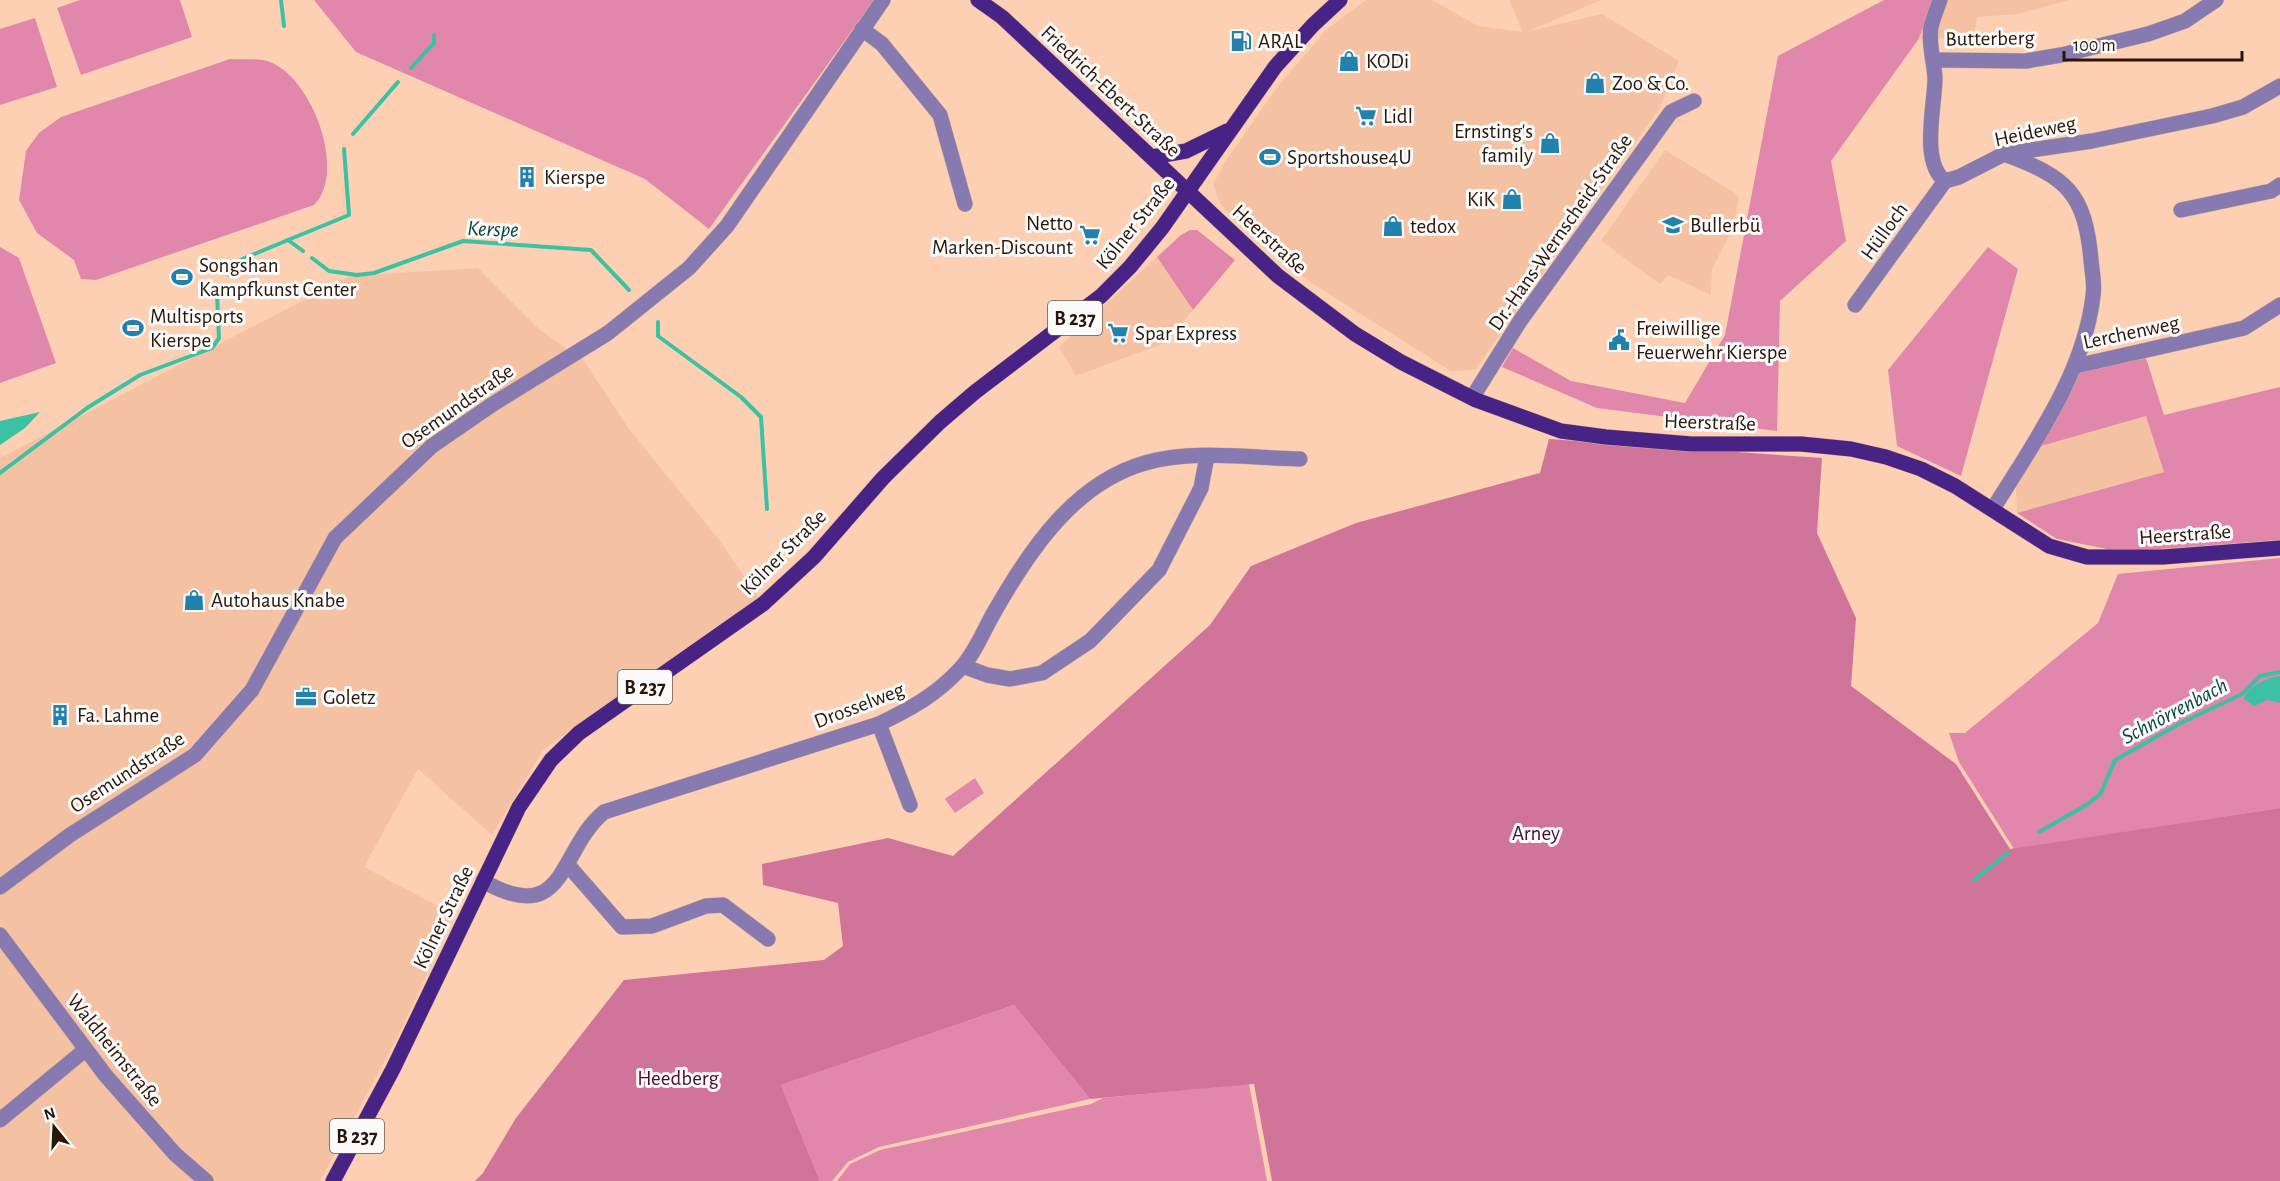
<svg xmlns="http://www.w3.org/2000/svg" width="2280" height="1181" viewBox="0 0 2280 1181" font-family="'Alegreya Sans',sans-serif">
  <rect width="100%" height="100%" fill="#fdd0b3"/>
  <!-- built -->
  <g fill="#f4c2a2">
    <polygon points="1366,0 1432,0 1478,26 1523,32 1509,0 1601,0 1529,31 1602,14 1679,61 1659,109 1475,370 1451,371 1310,282 1234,219 1220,203 1213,184 1225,162 1278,86 1327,29"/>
    <polygon points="1934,0 2069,0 2019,14 1977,17 1974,36 1918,40"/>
    <polygon points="1665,150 1735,193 1739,199 1732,230 1712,269 1711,295 1668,275 1660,284 1601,241"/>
    <polygon points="1157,257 1193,310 1165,343 1076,376 1059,347"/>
    <polygon points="478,268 540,330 584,361 629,429 720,541 759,598 543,750 492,835 418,769 364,867 453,914 447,932 396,1040 320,1181 0,1181 0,458 350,276"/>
    <polygon points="2146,416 2164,472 2017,513 2016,488 2034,448"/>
  </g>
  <!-- green -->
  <g fill="#e187ac">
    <polygon points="80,0 180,0 192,37 81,75 57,8"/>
    <polygon points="314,0 874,0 709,229 645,179 356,52"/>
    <polygon points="1884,0 1934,0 1918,40 1831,161 1846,241 1780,301 1777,431 1597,408 1502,367 1513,348 1571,381 1685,403 1725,335 1778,56"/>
    <polygon points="35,18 57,87 0,105 0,29"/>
    <path d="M 230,59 C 241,60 256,58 267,61 C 311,74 348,171 314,205 L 96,280 L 81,279 L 74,260 L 37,233 L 19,200 L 26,151 L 39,133 L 61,117 Z"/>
    <polygon points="1190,230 1197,230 1235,260 1193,310 1157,257 1181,235"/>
    <polygon points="0,247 19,258 56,363 0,383"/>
    <polygon points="1988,247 2018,269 1961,476 1897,446 1888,370"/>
    <polygon points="2145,355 2164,415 2280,387 2280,540 2122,552 2057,539 2017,513 2164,472 2146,416 2034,448 2079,371"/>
    <polygon points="2280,558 2280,808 2014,849 1959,762 1949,733 1965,733 2098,623 2118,574"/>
    <polygon points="975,778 984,793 955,813 945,799"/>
    <polygon points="1014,1005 1090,1099 879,1147 848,1162 832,1181 820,1181 781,1085"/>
    <polygon points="1249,1084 1267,1181 837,1181 850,1164 880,1150 1091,1104 1103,1098"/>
  </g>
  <!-- forest -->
  <polygon fill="#d0749a" points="1549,439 1822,458 1817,533 1856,618 1851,686 1956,764 2010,849 2280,808 2280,1181 1272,1181 1254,1084 1090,1099 1014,1005 781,1085 820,1181 475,1181 483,1173 516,1118 624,980 824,960 843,946 838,903 763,885 762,864 888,838 953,856 1210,625 1251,566 1356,523 1540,473"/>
  <!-- water -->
  <g fill="#3bc1a3">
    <polygon points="40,412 25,428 0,445 0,421"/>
    <path d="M 2280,676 L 2280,703 L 2267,700 L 2254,706 L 2244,699 C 2247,687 2268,677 2280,676 Z"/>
  </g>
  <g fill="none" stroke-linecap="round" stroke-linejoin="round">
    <!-- stream -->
    <g stroke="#3bc1a3" stroke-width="4">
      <polyline points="281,0 284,26"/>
      <polyline points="411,68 434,43 434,35"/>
      <polyline points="353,134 398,82"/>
      <polyline points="288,240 349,215 344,149"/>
      <polyline points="312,258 329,271 357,275 374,273 463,241 591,250 629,290"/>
      <polyline points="229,275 240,260 288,240 303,251"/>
      <polyline points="658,322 658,336 741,397 761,417 767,509"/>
      <polyline points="0,473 87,408 140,375 212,348 219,338 217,294"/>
      <polyline points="2039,832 2088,804 2101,793 2115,760 2181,723 2242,694 2260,676 2280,672"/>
      <polyline points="1974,880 2008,853"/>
    </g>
    <defs>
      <g id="minor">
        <path d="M 1940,0 C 1937,9 1933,18 1931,27 C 1928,43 1934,61 1935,78 C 1935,105 1920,162 1945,181 L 1959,177 L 2004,154 L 2092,141 L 2212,116 L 2243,107 L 2280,86"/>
        <polyline points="862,29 882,44 940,115 965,204"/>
        <polyline points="1934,60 2026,61 2061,55 2148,34 2185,21 2216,0"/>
        <polyline points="2181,210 2271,191 2280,185"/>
        <polyline points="1855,305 1945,181"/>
        <polyline points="2076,366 2244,328 2280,305"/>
        <polyline points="1472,398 1520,321 1671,112 1694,101"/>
        <path d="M 1993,509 C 2033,444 2084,374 2093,296 C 2095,285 2092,272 2091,260 C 2085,193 2067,177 2004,154"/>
        <polyline points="963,666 987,675 1010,679 1042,673 1090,641 1159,570 1201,488 1207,456"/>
        <polyline points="879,724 910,805"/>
        <polyline points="568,865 622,927 652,926 706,906 723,905 768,939"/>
        <path d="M 483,881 C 567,929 558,850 604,812 L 879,724 C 912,708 936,695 961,668 C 976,652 985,627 996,609 C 1031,548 1075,483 1145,463 C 1194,449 1250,458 1300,459"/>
        <polyline points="0,887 70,835 195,755 252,690 335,538 432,446 493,404 608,333 689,268 727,226 883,0"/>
        <polyline points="0,935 106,1076 175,1154 206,1181"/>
        <polyline points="0,1120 85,1050"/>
      </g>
      <g id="major">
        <polyline points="978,0 1002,17 1278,276 1355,334 1401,362 1476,400 1561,431 1606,437 1691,444 1801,444 1851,449 1886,457 1921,469 1955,486 2049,546 2087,557 2163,557 2280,548"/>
        <polyline points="1152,157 1186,151 1227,131"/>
        <polyline points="333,1181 393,1069 519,807 551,760 579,733 763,604 814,557 883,478 940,422 975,392 1101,296 1130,267 1162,228 1275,67 1313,25 1340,0"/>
      </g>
    </defs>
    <!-- minor casing -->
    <use href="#minor" stroke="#d7af94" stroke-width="16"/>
    <!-- major casing -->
    <use href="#major" stroke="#d7af94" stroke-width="16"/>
    <!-- minor -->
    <use href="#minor" stroke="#877ab1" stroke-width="15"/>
    <!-- major -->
    <use href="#major" stroke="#482386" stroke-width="15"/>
  </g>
  <!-- icons -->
  <defs>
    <symbol id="fuel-bare" viewBox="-9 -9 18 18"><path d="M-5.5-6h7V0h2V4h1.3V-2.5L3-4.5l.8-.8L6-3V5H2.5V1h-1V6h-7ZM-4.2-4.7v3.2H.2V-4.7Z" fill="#2381ae" stroke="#fbfbfb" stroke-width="2.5" paint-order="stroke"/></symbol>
    <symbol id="shop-bare" viewBox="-9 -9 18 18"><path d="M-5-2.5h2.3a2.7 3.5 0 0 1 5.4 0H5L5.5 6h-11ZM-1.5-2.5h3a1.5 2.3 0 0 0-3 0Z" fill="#2381ae" stroke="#fbfbfb" stroke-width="2.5" paint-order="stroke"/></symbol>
    <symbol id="supermarket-bare" viewBox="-9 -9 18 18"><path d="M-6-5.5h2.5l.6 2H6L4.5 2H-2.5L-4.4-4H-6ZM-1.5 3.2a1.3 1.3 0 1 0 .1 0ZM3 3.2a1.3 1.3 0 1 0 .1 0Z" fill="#2381ae" stroke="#fbfbfb" stroke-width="2.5" paint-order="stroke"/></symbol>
    <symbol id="stadium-bare" viewBox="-9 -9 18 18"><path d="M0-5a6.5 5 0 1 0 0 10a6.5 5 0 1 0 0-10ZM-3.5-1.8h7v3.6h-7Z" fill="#2381ae" stroke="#fbfbfb" stroke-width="2.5" paint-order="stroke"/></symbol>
    <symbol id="building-bare" viewBox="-9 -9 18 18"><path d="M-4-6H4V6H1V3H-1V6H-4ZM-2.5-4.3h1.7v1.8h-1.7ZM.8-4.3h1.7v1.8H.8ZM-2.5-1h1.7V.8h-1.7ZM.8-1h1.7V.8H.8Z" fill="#2381ae" stroke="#fbfbfb" stroke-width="2.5" paint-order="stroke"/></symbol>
    <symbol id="school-bare" viewBox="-9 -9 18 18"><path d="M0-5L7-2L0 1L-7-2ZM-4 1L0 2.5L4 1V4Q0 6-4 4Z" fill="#2381ae" stroke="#fbfbfb" stroke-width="2.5" paint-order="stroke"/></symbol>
    <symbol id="civic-bare" viewBox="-9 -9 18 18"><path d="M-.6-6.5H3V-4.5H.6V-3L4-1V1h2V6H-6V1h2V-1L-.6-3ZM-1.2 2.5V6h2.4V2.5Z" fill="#2381ae" stroke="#fbfbfb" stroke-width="2.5" paint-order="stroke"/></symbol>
    <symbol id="office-bare" viewBox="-9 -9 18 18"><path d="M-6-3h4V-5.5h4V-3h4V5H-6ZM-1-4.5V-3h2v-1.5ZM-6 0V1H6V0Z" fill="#2381ae" stroke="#fbfbfb" stroke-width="2.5" paint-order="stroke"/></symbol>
  </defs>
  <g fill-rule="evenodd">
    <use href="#fuel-bare" x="1226" y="26" width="30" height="30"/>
    <use href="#shop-bare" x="1334" y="46" width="30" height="30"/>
    <use href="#shop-bare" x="1580" y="68" width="30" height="30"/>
    <use href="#supermarket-bare" x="1351" y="101" width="30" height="30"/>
    <use href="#shop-bare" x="1535" y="128" width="30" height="30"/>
    <use href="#stadium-bare" x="1255" y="142" width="30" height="30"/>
    <use href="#building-bare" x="512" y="162" width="30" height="30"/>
    <use href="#shop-bare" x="1497" y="184" width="30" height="30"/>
    <use href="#school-bare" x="1658" y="210" width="30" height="30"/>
    <use href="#shop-bare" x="1378" y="211" width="30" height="30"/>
    <use href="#supermarket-bare" x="1075" y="220" width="30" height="30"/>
    <use href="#stadium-bare" x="167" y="262" width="30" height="30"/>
    <use href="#stadium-bare" x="118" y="313" width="30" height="30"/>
    <use href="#supermarket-bare" x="1103" y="318" width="30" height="30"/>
    <use href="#civic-bare" x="1604" y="325" width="30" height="30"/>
    <use href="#shop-bare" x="179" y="585" width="30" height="30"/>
    <use href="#office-bare" x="291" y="682" width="30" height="30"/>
    <use href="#building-bare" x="45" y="700" width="30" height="30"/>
  </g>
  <g text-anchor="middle" stroke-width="6" stroke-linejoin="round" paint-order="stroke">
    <!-- shield labels -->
    <g fill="#fbfbfb" stroke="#695b51" stroke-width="1.5">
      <rect x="1048" y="301" width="54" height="34" rx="4.5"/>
      <rect x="618" y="670" width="54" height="34" rx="4.5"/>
      <rect x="330" y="1119" width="54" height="34" rx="4.5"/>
    </g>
    <g font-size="20" font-weight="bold" fill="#2a1608">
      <text x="1075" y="325">B 237</text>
      <text x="645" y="694">B 237</text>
      <text x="357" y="1143">B 237</text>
    </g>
    <!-- street labels -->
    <g font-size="21" fill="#2a1608" stroke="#fbfbfb">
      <text transform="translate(1990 38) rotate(-1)" y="7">Butterberg</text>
      <text transform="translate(1111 91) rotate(43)" y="7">Friedrich-Ebert-Straße</text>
      <text transform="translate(2035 131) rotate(-12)" y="7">Heideweg</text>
      <text transform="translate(1135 223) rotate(-51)" y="7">Kölner Straße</text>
      <text transform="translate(1884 231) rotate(-54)" y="7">Hülloch</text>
      <text transform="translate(1560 232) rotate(-55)" y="7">Dr.-Hans-Wernscheid-Straße</text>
      <text transform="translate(1270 239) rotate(42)" y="7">Heerstraße</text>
      <text transform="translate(2131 332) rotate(-12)" y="7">Lerchenweg</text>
      <text transform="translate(457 406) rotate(-35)" y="7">Osemundstraße</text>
      <text transform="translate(1710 422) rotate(2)" y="7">Heerstraße</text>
      <text transform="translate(2185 534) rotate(-4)" y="7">Heerstraße</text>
      <text transform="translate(783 552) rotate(-45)" y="7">Kölner Straße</text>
      <text transform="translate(859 705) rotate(-21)" y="7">Drosselweg</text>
      <text transform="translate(127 772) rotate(-33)" y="7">Osemundstraße</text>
      <text transform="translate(443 917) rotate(-64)" y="7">Kölner Straße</text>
      <text transform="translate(115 1050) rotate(51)" y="7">Waldheimstraße</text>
    </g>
    <!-- poi labels -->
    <g font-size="21" fill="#2a1608" stroke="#fbfbfb" text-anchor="start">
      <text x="1258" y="48">ARAL</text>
      <text x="1366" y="68">KODi</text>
      <text x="1612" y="90">Zoo &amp; Co.</text>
      <text x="1383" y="123">Lidl</text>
      <text x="1533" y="138" text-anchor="end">Ernsting's<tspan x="1533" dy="24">family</tspan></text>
      <text x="1287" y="164">Sportshouse4U</text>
      <text x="544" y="184">Kierspe</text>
      <text x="1495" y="206" text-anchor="end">KiK</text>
      <text x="1073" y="230" text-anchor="end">Netto<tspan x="1073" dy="24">Marken-Discount</tspan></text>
      <text x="1690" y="232">Bullerbü</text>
      <text x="1410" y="233">tedox</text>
      <text x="199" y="272">Songshan<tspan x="199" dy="24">Kampfkunst Center</tspan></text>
      <text x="150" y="323">Multisports<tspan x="150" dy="24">Kierspe</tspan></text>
      <text x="1636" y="335">Freiwillige<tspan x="1636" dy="24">Feuerwehr Kierspe</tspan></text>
      <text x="1135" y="340">Spar Express</text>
      <text x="211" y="607">Autohaus Knabe</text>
      <text x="323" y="704">Goletz</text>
      <text x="77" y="722">Fa. Lahme</text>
    </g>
    <!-- park labels -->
    <g font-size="21" fill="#490f2c" stroke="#fbfbfb">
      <text x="1536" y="840">Arney</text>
      <text x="678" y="1085">Heedberg</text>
    </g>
    <!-- water labels -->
    <g font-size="22" font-style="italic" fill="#0b4539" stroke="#fbfbfb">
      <text transform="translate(493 228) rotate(2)" y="8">Kerspe</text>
      <text transform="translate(2174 710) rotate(-28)" y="8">Schnörrenbach</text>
    </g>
  </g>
  <!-- north arrow -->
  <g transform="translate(54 1127) rotate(342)" stroke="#fbfbfb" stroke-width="4.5" paint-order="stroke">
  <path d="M0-4.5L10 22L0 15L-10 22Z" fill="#2a1608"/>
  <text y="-9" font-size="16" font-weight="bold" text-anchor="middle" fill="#2a1608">N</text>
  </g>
  <!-- scale -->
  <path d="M2064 51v9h178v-9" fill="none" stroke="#2a1608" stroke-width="3"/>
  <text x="2073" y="51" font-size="18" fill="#2a1608" stroke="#fbfbfb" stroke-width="4.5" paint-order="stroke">100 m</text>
</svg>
